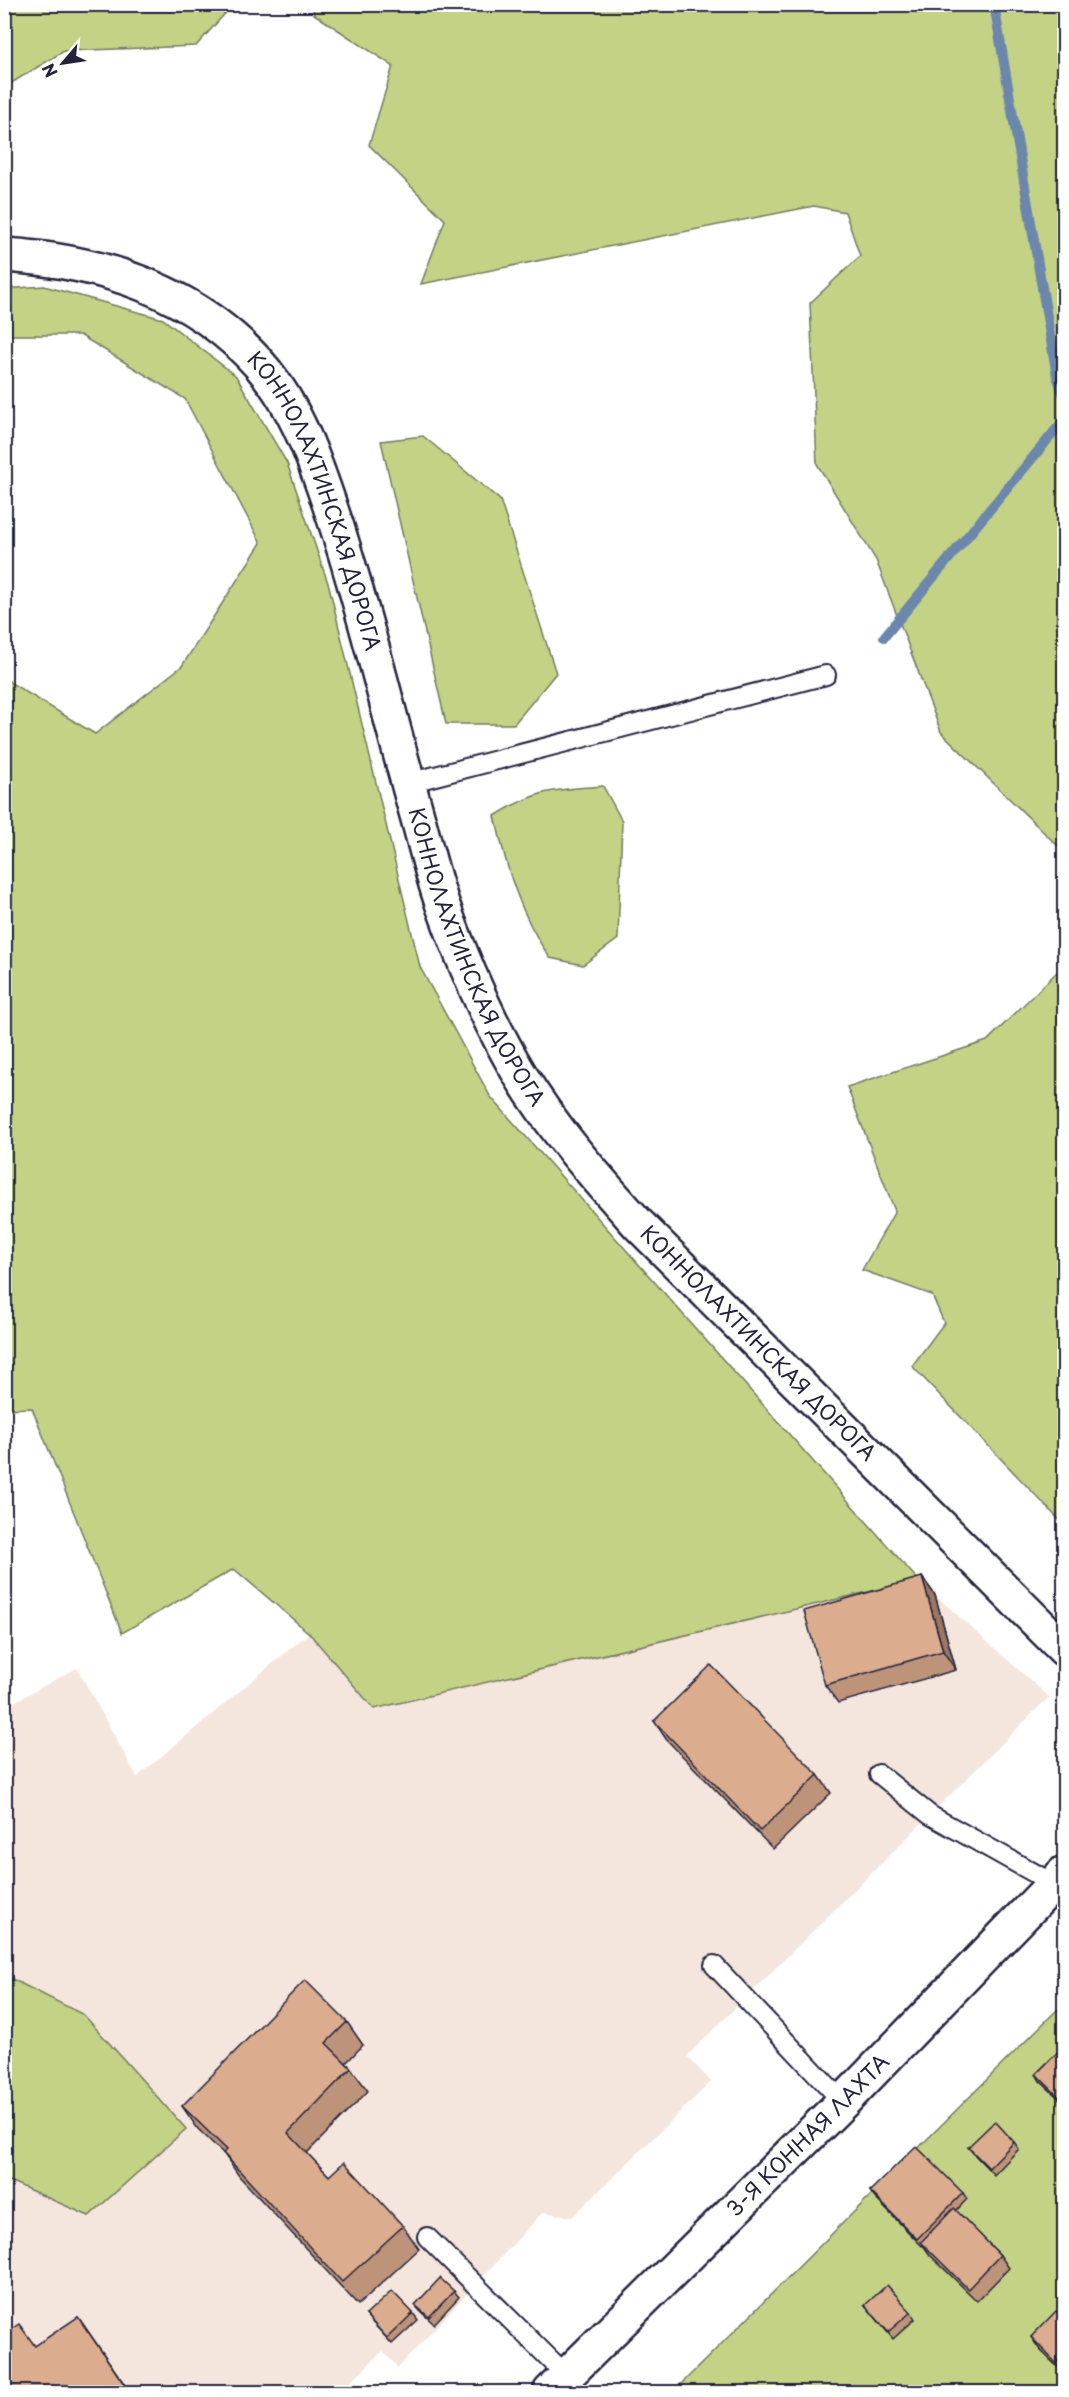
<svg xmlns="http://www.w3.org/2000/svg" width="1069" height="2397" viewBox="0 0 1069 2397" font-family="'Playpen Sans',sans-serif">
  <rect width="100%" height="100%" fill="#fff"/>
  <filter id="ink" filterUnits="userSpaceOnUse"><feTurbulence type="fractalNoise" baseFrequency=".0167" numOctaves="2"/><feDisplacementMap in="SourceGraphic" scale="12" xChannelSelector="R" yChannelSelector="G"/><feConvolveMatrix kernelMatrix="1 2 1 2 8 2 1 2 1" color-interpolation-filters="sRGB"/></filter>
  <g filter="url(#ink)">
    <!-- built -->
    <polygon fill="#f4e6dd" points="918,1580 1049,1697 687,2056 711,2082 572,2217 543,2212 398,2368 383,2351 339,2392 5,2392 4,2179 89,2215 84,2015 5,1975 5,1707 77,1668 137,1777 309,1633 374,1709"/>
    <!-- green -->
    <g fill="#c4d286" stroke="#737a60" stroke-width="1.5">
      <polygon points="229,5 230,8 196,46 64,51 5,87 5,5"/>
      <polygon points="312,5 1064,5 1064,852 941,732 876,560 817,464 810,303 860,256 845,212 814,206 421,284 445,220 369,145 393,66 314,14"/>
      <polygon points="44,286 163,319 236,376 287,463 329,586 420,967 490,1096 918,1580 374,1709 309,1633 234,1569 122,1633 32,1408 5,1409 4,676 11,683 95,734 182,666 261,543 185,399 80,335 5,335 5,289"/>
      <polygon points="423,436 500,500 556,673 514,724 446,724 381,441"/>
      <path d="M 603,786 L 622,821 L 618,939 L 583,965 L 550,958 C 520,915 506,867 495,816 C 535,790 556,789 603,786 Z"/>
      <polygon points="1064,965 1064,1525 912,1366 944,1323 932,1295 862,1270 895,1211 847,1087 987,1041"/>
      <polygon points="4,1975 84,2015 186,2129 89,2216 5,2179"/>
      <polygon points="1064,2003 1064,2392 673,2392"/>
    </g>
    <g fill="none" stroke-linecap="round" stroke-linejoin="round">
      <!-- stream -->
      <g stroke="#6c87ac" stroke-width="10">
        <polyline points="994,4 1057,376 1064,395"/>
        <polyline points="884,637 1064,420"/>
      </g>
      <defs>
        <g id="lane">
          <polyline points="408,783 826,675"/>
          <polyline points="879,1774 930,1815 1054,1884"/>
          <polyline points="714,1965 843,2102"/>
          <polyline points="427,2237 567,2376"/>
        </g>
        <g id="street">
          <path id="s1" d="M 550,2392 L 843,2102 L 1064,1873"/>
        </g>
        <g id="secondary">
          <path id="s2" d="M 4,255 C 102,261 193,290 260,365 C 298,408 317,467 335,521 C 366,615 388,712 415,808 C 424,839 431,872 442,903 C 463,962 487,1019 519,1073 C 552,1128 595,1176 638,1224 L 1064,1649"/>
        </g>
      </defs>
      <!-- lane casing -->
      <use href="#lane" stroke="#22223b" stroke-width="22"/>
      <!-- street casing -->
      <use href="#street" stroke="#22223b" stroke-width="38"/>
      <!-- secondary casing -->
      <use href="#secondary" stroke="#22223b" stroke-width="38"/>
      <!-- lane -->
      <use href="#lane" stroke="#fff" stroke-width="18"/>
      <!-- street -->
      <use href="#street" stroke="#fff" stroke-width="33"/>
      <!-- secondary -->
      <use href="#secondary" stroke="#fff" stroke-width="33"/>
    </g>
    <!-- wall -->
    <g fill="#bd947a" stroke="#22223b" stroke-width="1.5">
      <polygon points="922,1577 935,1595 956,1670 838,1703 825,1685"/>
      <polygon points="654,1721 818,1775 831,1793 773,1849 666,1739"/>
      <polygon points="347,2022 363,2045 346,2063 351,2068 368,2091 307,2153 329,2176 403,2226 419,2249 358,2305 239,2176 224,2154 198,2129 182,2106"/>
      <polygon points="1065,2045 1065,2104 1040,2081 1036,2074"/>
      <polygon points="1014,2142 1019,2149 994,2175 973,2153 968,2147"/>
      <polygon points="870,2191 963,2193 967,2199 956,2211 1000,2255 1009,2268 977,2301 930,2255 923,2245 922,2246 874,2197"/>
      <polygon points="454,2291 459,2297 434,2324 420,2311 415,2305"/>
      <polygon points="865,2305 911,2312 915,2319 893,2339"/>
      <polygon points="413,2313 418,2320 392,2344 371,2321 366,2315"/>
      <polygon points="78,2317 130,2392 4,2392 35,2346"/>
      <polygon points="1065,2320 1065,2374 1040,2350 1031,2337"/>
    </g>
    <!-- shaded-wall -->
    <polygon fill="#9a7863" stroke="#22223b" stroke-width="1.5" points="922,1577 935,1595 956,1670 943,1651"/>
    <!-- building -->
    <g fill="#dcac8e" stroke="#22223b" stroke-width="1.5">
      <polygon points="922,1577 943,1651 825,1685 804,1611"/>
      <polygon points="711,1665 818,1775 760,1831 654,1721"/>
      <polygon points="305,1980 347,2022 326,2043 351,2068 288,2133 329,2176 344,2162 403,2226 342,2282 223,2153 227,2150 182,2106"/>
      <polygon points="1065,2045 1065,2097 1062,2100 1036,2074"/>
      <polygon points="995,2121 1014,2142 989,2168 968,2147"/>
      <polygon points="916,2146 963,2193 917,2239 870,2191"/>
      <polygon points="954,2208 1000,2255 968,2289 921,2242"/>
      <polygon points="440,2278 454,2291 429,2317 415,2305"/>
      <polygon points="887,2285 911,2312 888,2332 865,2305"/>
      <polygon points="392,2291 413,2313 387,2338 366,2315"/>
      <polygon points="1056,2311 1065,2320 1065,2354 1056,2363 1031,2337"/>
      <polygon points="78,2317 124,2384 112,2392 4,2392 4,2334 19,2324 35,2346"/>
    </g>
  </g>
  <g text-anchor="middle" stroke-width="6" stroke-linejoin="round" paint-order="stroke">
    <!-- street labels -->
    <g font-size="21" fill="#22223b" stroke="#fff">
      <text dy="7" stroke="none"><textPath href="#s2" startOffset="434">КОННОЛАХТИНСКАЯ ДОРОГА</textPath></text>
      <text dy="7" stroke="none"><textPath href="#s2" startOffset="920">КОННОЛАХТИНСКАЯ ДОРОГА</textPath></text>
      <text dy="7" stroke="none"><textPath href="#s2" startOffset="1406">КОННОЛАХТИНСКАЯ ДОРОГА</textPath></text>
      <text dy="7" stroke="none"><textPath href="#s1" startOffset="364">3-Я КОННАЯ ЛАХТА</textPath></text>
    </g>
  </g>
  <!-- margin -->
  <rect width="1069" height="2397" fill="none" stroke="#fff" stroke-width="24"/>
  <rect x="12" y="12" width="1045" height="2373" fill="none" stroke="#22223b" stroke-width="2" filter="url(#ink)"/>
  <!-- north arrow -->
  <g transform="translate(63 63) rotate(241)" stroke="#ffffff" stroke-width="4.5" paint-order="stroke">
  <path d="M0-4.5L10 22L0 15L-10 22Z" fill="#22223b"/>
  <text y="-9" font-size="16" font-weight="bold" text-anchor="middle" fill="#22223b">N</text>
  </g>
</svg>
